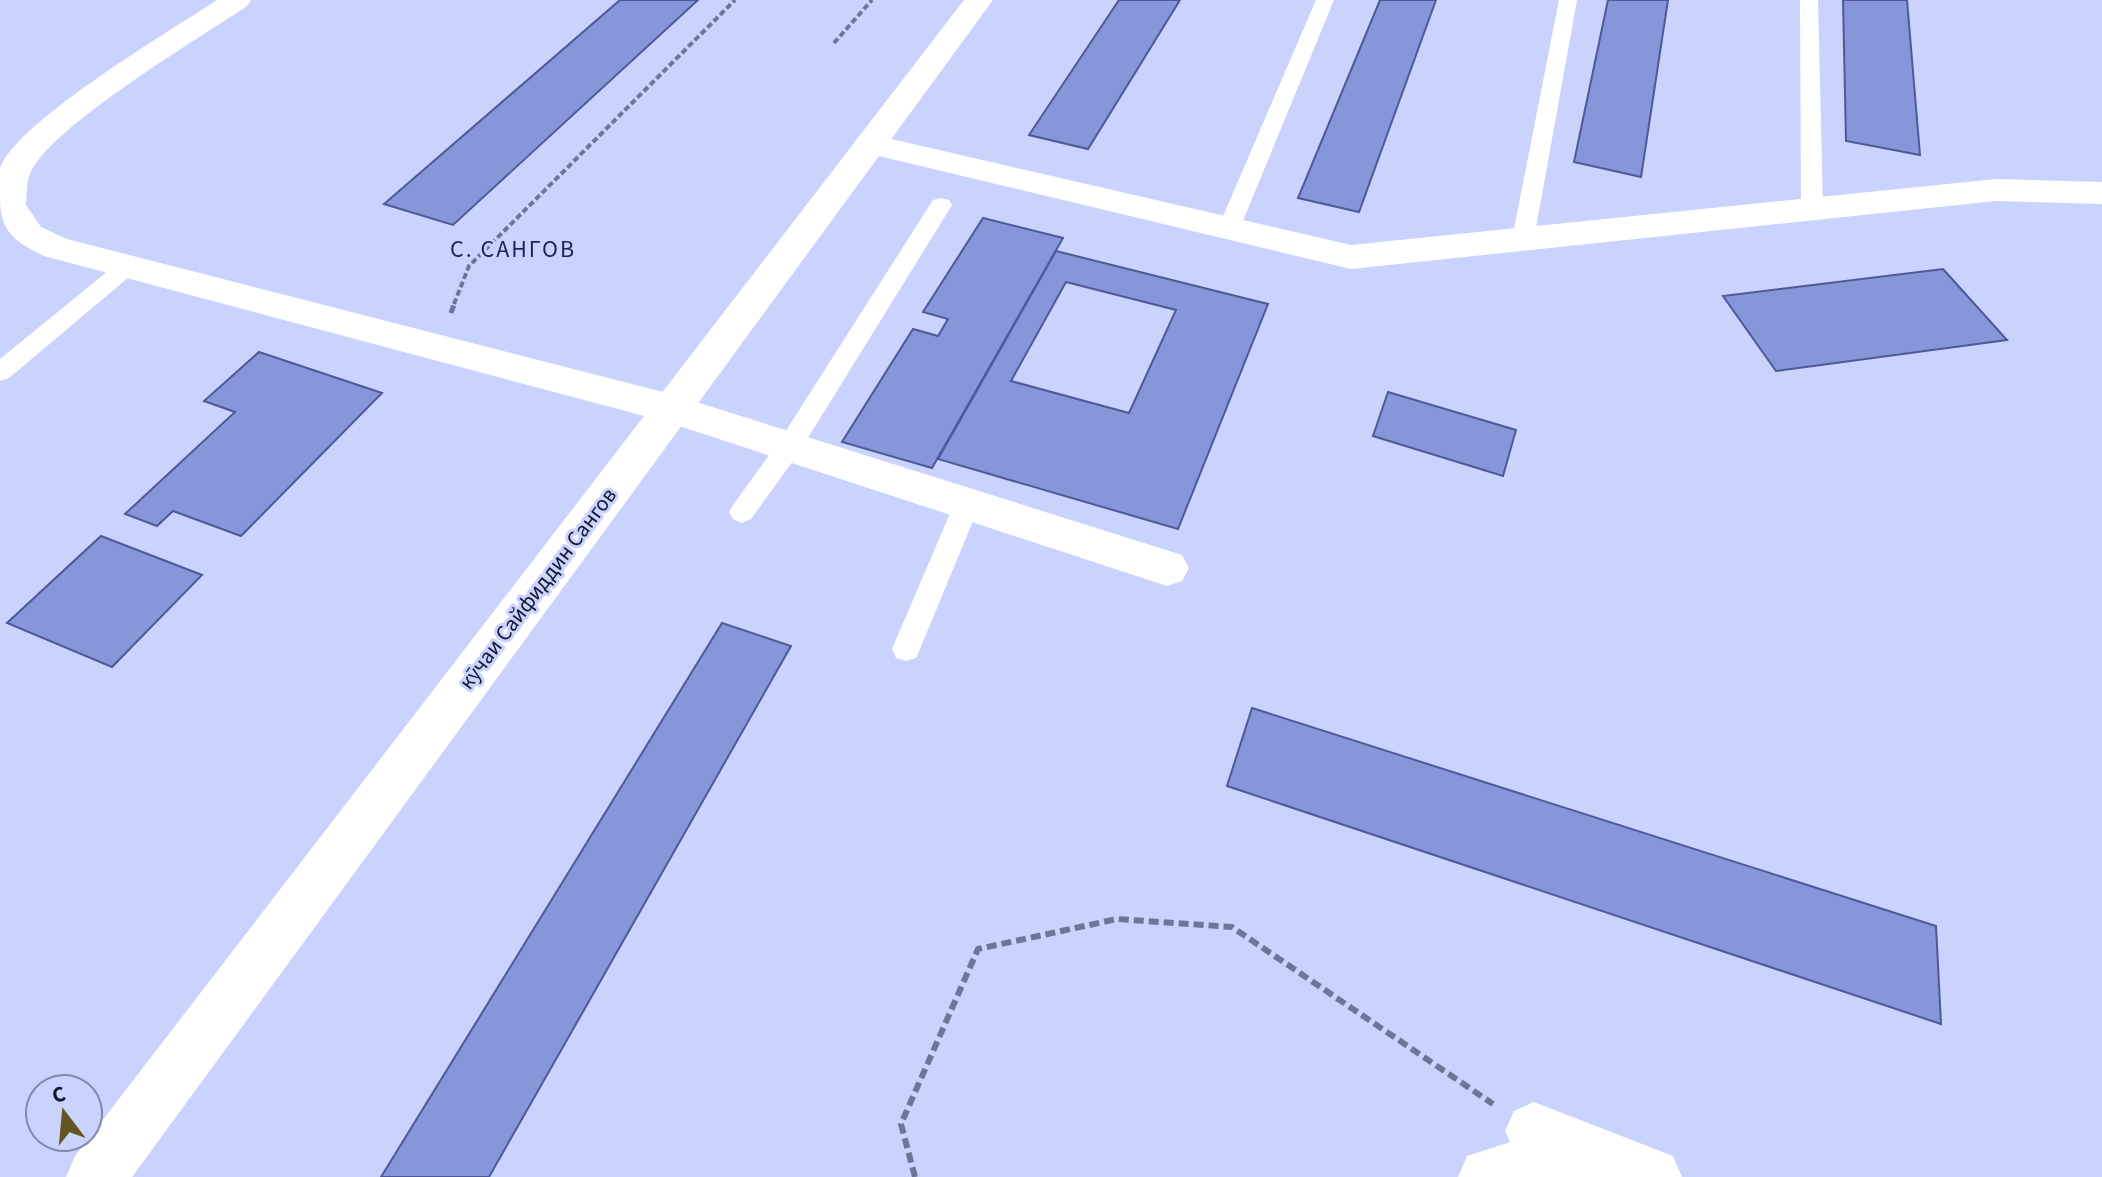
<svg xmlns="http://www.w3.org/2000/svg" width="2102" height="1177" viewBox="0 0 2102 1177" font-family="'Source Sans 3',sans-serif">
  <rect width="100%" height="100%" fill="#c9d3fe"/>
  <!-- building -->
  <g fill="#8795d9" stroke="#4e5997" stroke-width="2" fill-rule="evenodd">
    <polygon points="620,0 698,0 453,225 384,204"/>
    <polygon points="1119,0 1180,0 1088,149 1029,135"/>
    <polygon points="1380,0 1436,0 1359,212 1298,198"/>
    <polygon points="1608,0 1668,0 1641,177 1574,162"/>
    <polygon points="1843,0 1907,0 1920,155 1846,141"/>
    <polygon points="983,218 1063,238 932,468 842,442 913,329 938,336 948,319 923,312"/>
    <path d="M 1056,251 L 1268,304 L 1178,529 L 938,459 ZM 1066,282 L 1176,310 L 1129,413 L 1011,381 Z"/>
    <polygon points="1943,269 2007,340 1776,371 1723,296"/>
    <polygon points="259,352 382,393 241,536 173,511 157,526 125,514 235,412 204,401"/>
    <polygon points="1388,392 1516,430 1503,476 1373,436"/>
    <polygon points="101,536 202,575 112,667 7,623"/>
    <polygon points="722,623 791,646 489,1177 381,1177"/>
    <polygon points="1252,708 1936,926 1941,1024 1227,786"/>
  </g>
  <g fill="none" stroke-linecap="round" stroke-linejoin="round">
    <!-- path-far2 -->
    <g stroke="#6e7597" stroke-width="4" stroke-dasharray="6 3" stroke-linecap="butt">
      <polyline points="834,43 872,0"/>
      <polyline points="454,304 469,266 735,0"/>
    </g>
    <!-- path-far1 -->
    <polyline stroke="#6e7597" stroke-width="5" stroke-dasharray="8 4" stroke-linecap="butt" points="451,313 455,302"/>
    <!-- path -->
    <polyline stroke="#6e7597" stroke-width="6" stroke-dasharray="10 5" stroke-linecap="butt" points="915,1177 901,1124 978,949 1117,919 1232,927 1493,1104"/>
    <!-- lane -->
    <g fill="#fff" fill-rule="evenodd">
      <polygon points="1316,0 1334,0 1240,228 1237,233 1221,233 1218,228"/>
      <polygon points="1559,0 1577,0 1534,239 1531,244 1515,244 1512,239"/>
      <polygon points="1800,0 1818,0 1823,209 1820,214 1804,214 1801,209"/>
      <polygon points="941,198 949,200 952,205 798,454 751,519 742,523 733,519 729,512 733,505 780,440 933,200"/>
      <polygon points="127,259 135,262 138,267 135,272 9,378 0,381 0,359 119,262"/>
      <polygon points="967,494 976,497 980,504 920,649 916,658 906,661 896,658 892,649 954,504 958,497"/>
    </g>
    <!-- street -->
    <g fill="#fff" fill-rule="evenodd">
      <path d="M 217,0 L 251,0 L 247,6 C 200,38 49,127 30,174 C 26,183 27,195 26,205 L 41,227 L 67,239 L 671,394 L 1182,555 L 1189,568 L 1182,581 L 1167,586 L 667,422 L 44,256 C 15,242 0,232 0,198 C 0,189 0,176 0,168 C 17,121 172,30 217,0 Z"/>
      <polygon points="870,134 1351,245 1996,179 2102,182 2102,204 1996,201 1351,269 858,151 854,144 858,137"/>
      <polygon points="1534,1102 1673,1156 1682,1177 1458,1177 1467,1156 1510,1142 1505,1131 1514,1111"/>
    </g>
    <!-- secondary -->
    <polygon fill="#fff" fill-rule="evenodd" points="964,0 993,0 132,1177 66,1177 75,1156"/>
  </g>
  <g text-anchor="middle" stroke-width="6" stroke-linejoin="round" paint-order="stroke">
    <!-- street labels -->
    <g font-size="22" fill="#131730" stroke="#c9d3fe">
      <text transform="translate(537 588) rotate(-53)" y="8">кӯчаи Сайфиддин Сангов</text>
    </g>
    <!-- neighbourhood labels -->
    <g font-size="24" letter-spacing="2" fill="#1d225a" stroke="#c9d3fe">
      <text x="513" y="257">С. САНГОВ</text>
    </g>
  </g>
  <!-- north arrow -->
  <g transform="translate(64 1113) rotate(344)"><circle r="38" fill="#c9d3fe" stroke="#8088ac" stroke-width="2"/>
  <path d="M0-6L14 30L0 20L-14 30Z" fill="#625522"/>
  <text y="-12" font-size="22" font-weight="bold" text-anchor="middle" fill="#131730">С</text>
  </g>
</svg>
